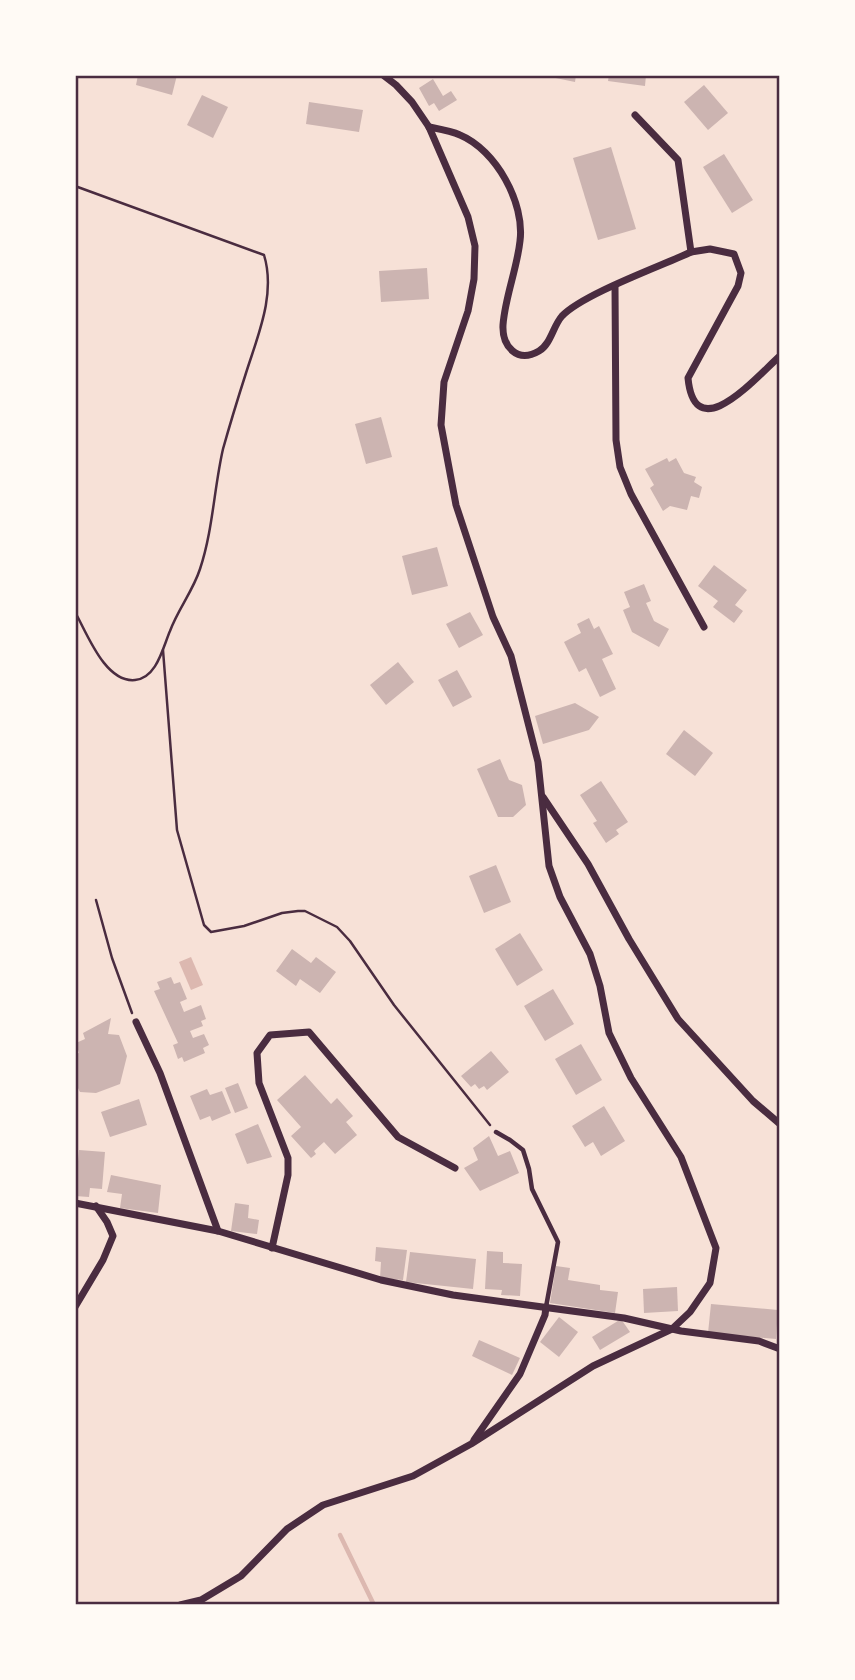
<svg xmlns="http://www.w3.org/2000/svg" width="855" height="1680" viewBox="0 0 855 1680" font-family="Karla,sans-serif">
  <rect width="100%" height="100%" fill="#f7e1d7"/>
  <!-- water -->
  <polygon fill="#dcb8b0" points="191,957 203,985 191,990 179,962"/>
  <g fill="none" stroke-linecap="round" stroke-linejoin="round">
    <!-- stream -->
    <polyline stroke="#dcb8b0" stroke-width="4.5" points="340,1535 374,1605"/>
  </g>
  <!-- building -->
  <g fill="#ccb4b1">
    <polygon points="138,75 177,75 172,95 136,85"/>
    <polygon points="541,75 576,75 575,82"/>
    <polygon points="609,75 646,75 645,86 608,81"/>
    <polygon points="433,79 443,96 451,91 457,100 439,111 434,103 429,106 419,88"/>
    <polygon points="704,85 728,113 708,130 684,102"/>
    <polygon points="202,95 228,107 213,138 187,125"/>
    <polygon points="309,102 363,110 359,132 306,124"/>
    <polygon points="611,147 636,229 598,240 573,158"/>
    <polygon points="724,154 753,200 732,213 703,167"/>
    <polygon points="427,268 429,299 381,302 379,271"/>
    <polygon points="381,417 392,457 366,464 355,424"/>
    <polygon points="667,458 669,462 676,458 684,473 696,477 694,482 702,487 699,498 691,496 687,510 670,506 663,511 650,488 654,485 645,469"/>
    <polygon points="437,547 448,586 412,595 402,556"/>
    <polygon points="714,565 747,590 735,605 743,611 734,623 713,607 718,601 698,586"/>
    <polygon points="644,584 651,601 646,603 654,621 669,629 659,647 632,632 623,610 630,607 624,592"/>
    <polygon points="470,612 483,635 459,648 446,624"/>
    <polygon points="589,618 594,629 599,626 613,654 602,659 616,689 600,697 586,668 579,672 564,642 581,633 577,624"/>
    <polygon points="398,662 414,682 386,705 370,685"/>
    <polygon points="457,670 472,697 453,707 438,680"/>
    <polygon points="575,703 599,717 589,730 543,744 535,716"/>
    <polygon points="684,730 713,753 695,776 666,754"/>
    <polygon points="500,759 509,780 522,785 526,805 513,817 498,817 477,769"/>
    <polygon points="601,781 628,822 616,830 619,834 606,843 593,823 597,821 580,795"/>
    <polygon points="496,865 511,902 484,913 469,876"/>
    <polygon points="520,933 543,970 517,986 495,949"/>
    <polygon points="292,949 311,963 316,957 336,972 320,993 300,979 296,986 276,971"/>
    <polygon points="171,977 174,984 180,982 187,999 180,1002 184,1012 201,1005 206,1019 201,1021 203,1026 190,1031 193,1038 204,1034 209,1045 203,1048 205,1053 184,1062 182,1057 178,1059 173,1045 178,1043 154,991 160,989 157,982"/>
    <polygon points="553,989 574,1024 545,1041 524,1006"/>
    <polygon points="111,1018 108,1034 119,1035 127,1056 120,1084 96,1093 80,1092 75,1082 75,1054 79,1053 76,1043 85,1039 83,1033"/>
    <polygon points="581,1044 602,1080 576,1095 555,1059"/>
    <polygon points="491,1051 509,1072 487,1090 484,1086 479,1089 475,1084 471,1087 461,1076"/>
    <polygon points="305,1075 331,1104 337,1098 353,1116 346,1122 357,1135 335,1154 324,1142 314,1151 316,1154 311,1158 291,1136 301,1127 277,1100"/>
    <polygon points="238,1083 248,1108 235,1113 225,1088"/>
    <polygon points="207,1089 210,1095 222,1091 231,1113 212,1121 210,1116 200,1120 190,1096"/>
    <polygon points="139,1099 147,1125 110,1137 101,1112"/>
    <polygon points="604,1106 625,1141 601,1156 593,1142 585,1147 572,1126"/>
    <polygon points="258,1124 272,1157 247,1164 235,1134"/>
    <polygon points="489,1136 498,1156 510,1151 519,1173 480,1191 464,1168 478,1160 473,1148"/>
    <polygon points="79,1150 105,1152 102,1189 90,1188 89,1197 75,1196"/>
    <polygon points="111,1175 161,1185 158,1213 120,1208 122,1194 107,1192"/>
    <polygon points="235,1203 249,1205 248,1218 259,1220 257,1234 231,1231"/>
    <polygon points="376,1247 407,1250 403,1280 380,1278 381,1262 375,1261"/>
    <polygon points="487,1251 503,1252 503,1263 522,1264 520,1296 501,1295 502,1290 485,1289"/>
    <polygon points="410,1252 476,1259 473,1289 406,1282"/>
    <polygon points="556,1266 570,1268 568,1280 600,1285 600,1290 618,1292 615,1313 550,1303"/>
    <polygon points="677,1287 678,1311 644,1313 643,1289"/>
    <polygon points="711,1304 778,1310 776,1339 708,1333"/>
    <polygon points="559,1317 578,1332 559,1357 540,1342"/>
    <polygon points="621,1319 630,1332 600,1350 592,1337"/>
    <polygon points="479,1340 520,1358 512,1375 472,1356"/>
  </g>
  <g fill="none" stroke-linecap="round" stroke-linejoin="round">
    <!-- path -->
    <g stroke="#4a2c40" stroke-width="2.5">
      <path d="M 75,186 L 264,255 C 276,294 258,335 246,373 C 238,398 230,424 223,449 C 214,488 213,530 200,569 C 193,591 178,609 170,631 C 163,647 157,678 135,680 C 105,683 87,633 75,612"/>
      <polyline points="163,650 177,830 204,925 211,932 244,926 282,913 298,911 305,911 337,927 350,941 394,1005 490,1125"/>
      <polyline points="96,900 112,958 132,1013"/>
    </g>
    <!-- service -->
    <polyline stroke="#4a2c40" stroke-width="4.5" points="496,1132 510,1140 523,1150 529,1169 532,1189 558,1242 546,1307"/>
    <!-- minor -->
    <g stroke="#4a2c40" stroke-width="7">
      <polyline points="635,115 678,160 691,252"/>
      <path d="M 429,127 C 439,129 451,131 460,135 C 496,150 525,203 520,241 C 517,269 505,297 503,325 C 502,346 517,364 539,351 C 551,344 553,326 562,316 C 583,294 661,266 691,252 L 710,249 L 734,254 L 741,273 L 738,286 L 688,378 C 695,450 758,375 780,356"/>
      <polyline points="615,286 616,440 620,467 631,494 704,627"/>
      <polyline points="543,797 588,864 629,939 678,1019 753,1101 780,1124"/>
      <polyline points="136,1022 160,1073 218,1231"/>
      <polyline points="75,1203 218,1231 381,1280 453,1295 624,1318 681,1331 759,1341 780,1349"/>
      <polyline points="272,1248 288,1175 288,1158 259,1083 257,1053 270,1035 309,1032 398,1137 455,1168"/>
      <polyline points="75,1307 103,1260 113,1236 107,1222 96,1206"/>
      <polyline points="474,1440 520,1374 545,1315 546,1307"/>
      <polyline points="180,1605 201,1600 241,1576 287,1529 323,1505 413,1476 471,1444 593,1366 672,1329 690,1312 710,1283 716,1248 681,1157 631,1078 609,1033 600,986 590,954 560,897 549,866 538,762 511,656 493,617 456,505 441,425 444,382 468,311 474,279 475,246 468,217 429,127 412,102 396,85 383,75"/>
    </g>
  </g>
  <!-- border -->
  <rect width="855" height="1680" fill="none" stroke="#fffaf5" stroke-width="154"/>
  <rect x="77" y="77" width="701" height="1526" fill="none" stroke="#4a2c40" stroke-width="2.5"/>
</svg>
